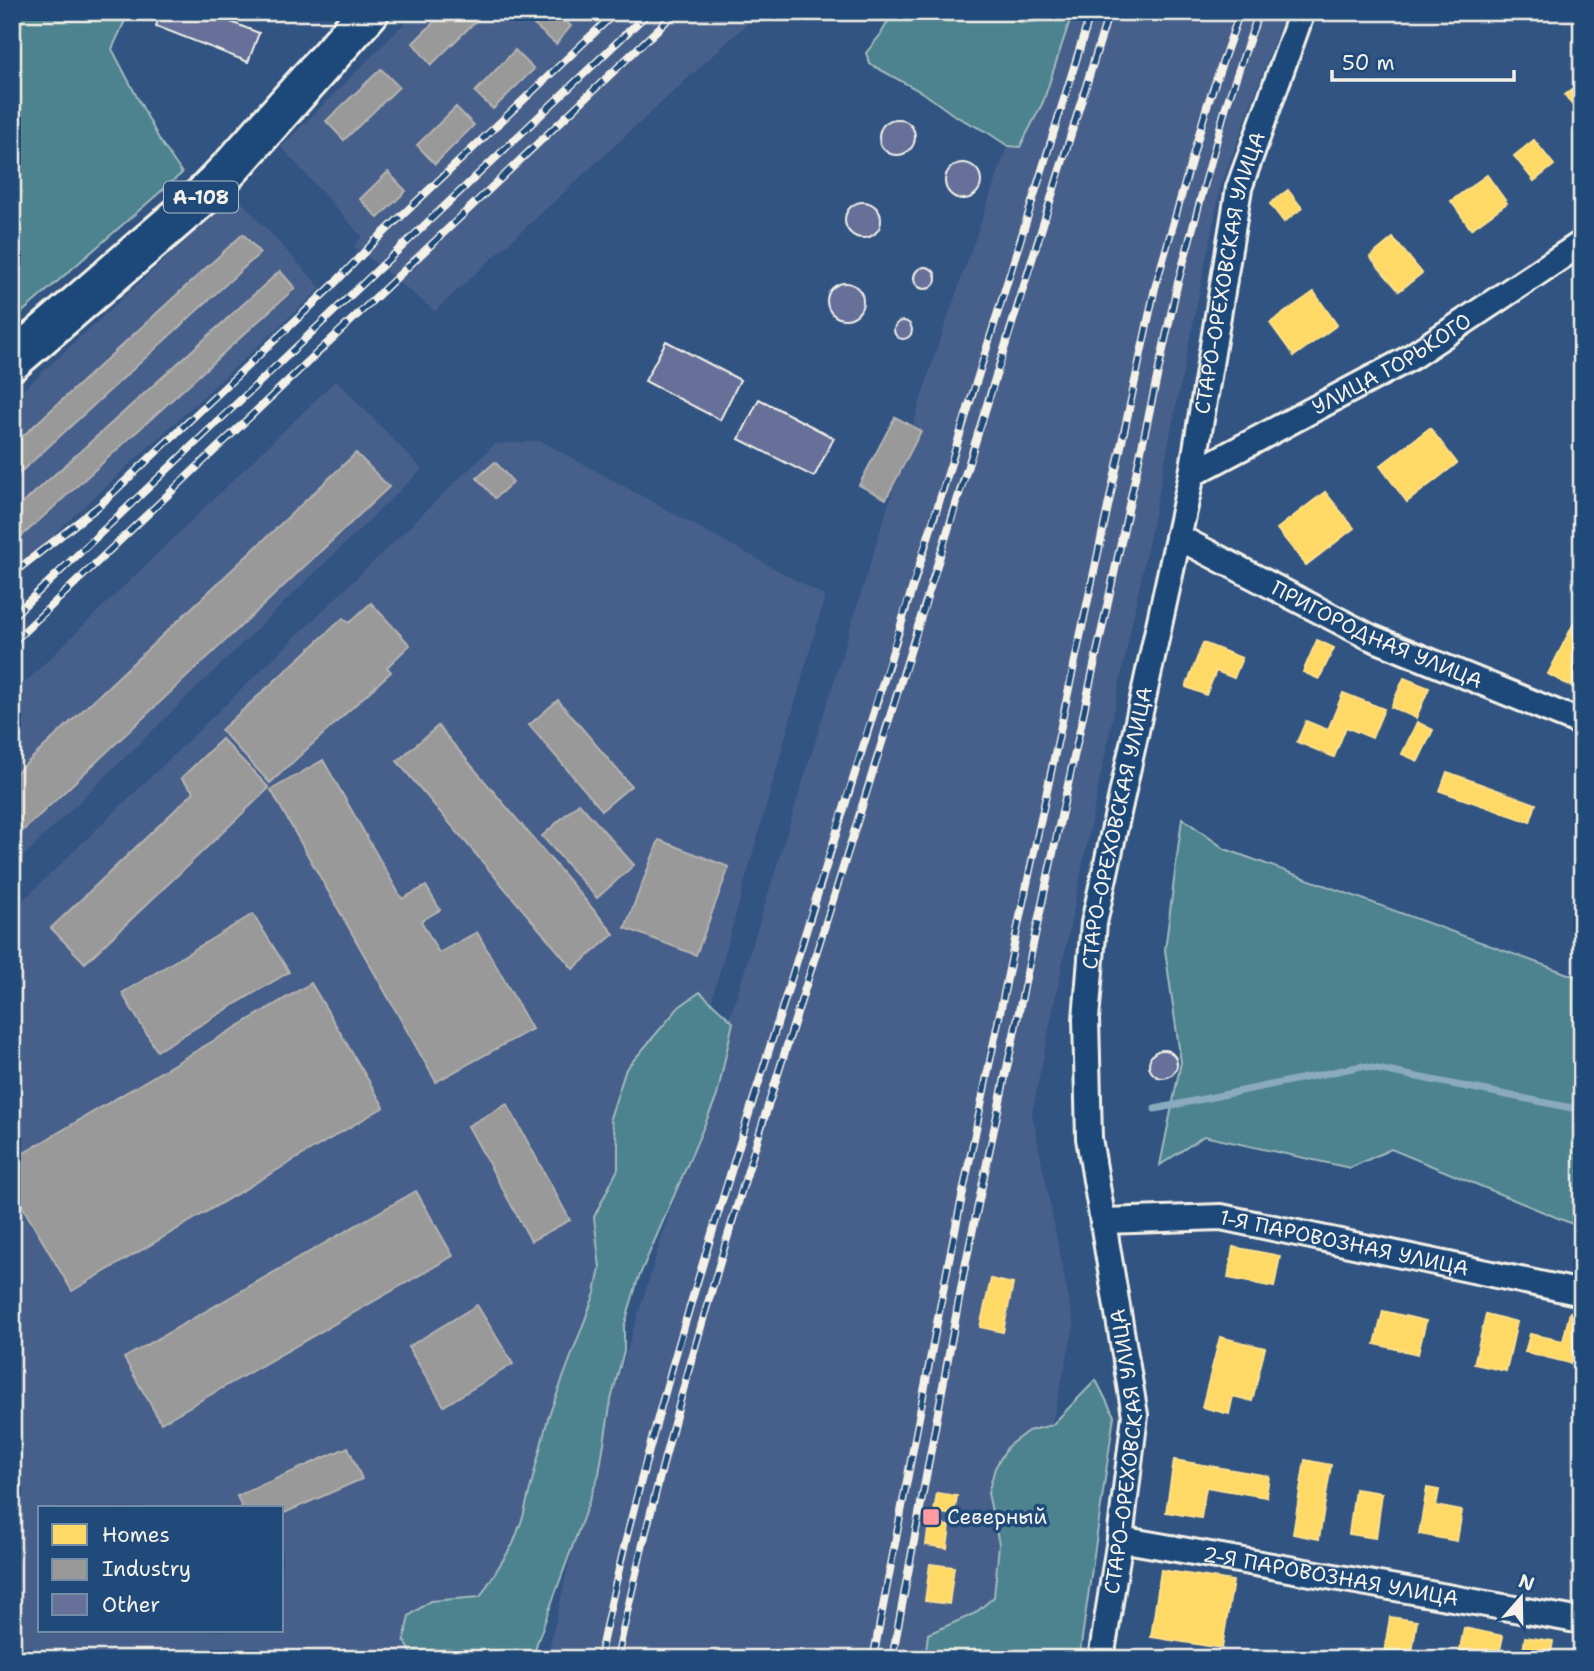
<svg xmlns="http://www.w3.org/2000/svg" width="1594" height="1671" viewBox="0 0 1594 1671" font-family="'Shantell Sans',sans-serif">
  <rect width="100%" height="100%" fill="#325482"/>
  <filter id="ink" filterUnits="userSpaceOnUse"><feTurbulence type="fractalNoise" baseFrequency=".0143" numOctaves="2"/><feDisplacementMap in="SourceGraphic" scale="14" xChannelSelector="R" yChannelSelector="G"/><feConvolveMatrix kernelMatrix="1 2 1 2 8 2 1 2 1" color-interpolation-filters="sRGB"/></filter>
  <g filter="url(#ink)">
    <!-- built -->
    <g fill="#465f8b" fill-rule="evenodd">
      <polygon points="416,12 760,12 435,311 354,246 362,237 281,147"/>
      <polygon points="1054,12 1285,12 1221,186 1032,1113 1074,1326 1008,1619 988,1659 547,1659 591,1467 934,357"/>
      <polygon points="235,195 321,288 12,573 12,400"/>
      <polygon points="336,380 422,469 12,867 12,695"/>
      <path d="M 541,441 L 825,596 L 527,1659 L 12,1659 L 12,911 L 495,444 ZM 40,1508 L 282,1508 L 282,1631 L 40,1631 Z"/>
    </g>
    <!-- green -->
    <g fill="#4e828f" stroke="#a1babc" stroke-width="2">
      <polygon points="12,12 129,12 112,49 160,141 182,173 12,321"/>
      <polygon points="893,12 993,12 1023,23 1036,21 1047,14 1071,17 1043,102 1020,147 1008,146 987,132 955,116 925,94 870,64 866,53 881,34"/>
      <polygon points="1182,818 1225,849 1582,979 1582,1228 1391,1149 1350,1168 1204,1136 1160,1165 1181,1062 1165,950"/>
      <polygon points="700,992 733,1022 717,1096 638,1279 624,1327 624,1351 611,1400 599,1474 537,1643 533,1659 415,1659 404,1640 409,1616 430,1601 480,1597 513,1544 523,1517 548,1418 595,1293 600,1268 594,1217 618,1169 618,1143 610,1118 626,1069 679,1007"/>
      <polygon points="1096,1380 1114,1416 1079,1659 925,1659 928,1634 974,1614 994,1597 999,1544 988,1493 995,1468 1008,1446 1028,1431 1052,1425"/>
    </g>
    <!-- homes -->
    <g fill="#ffd966" stroke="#fce08d" stroke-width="2">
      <polygon points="1582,82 1582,118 1565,95"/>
      <polygon points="1534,140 1554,165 1534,181 1514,156"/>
      <polygon points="1487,175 1507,203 1471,229 1451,201"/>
      <polygon points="1288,190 1302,208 1284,222 1270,204"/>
      <polygon points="1393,238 1422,273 1399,291 1370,257"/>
      <polygon points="1314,292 1337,325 1294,356 1270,323"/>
      <polygon points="1430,428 1457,463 1407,502 1380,466"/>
      <polygon points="1325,492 1354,528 1306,565 1277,529"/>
      <polygon points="1575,621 1582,624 1582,692 1548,674"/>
      <polygon points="1317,640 1334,648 1319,679 1303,672"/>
      <polygon points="1203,643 1242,658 1234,678 1216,671 1206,695 1186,687"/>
      <polygon points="1404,678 1429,688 1416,718 1391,707"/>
      <polygon points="1343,693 1384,709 1372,738 1346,727 1334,757 1297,742 1306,721 1328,730"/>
      <polygon points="1417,722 1433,730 1418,761 1402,754"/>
      <polygon points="1447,772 1536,804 1530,822 1440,791"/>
      <polygon points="1233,1247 1280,1256 1274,1287 1228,1278"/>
      <polygon points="991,1279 1013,1284 1003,1332 980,1327"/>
      <polygon points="1383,1311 1426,1321 1418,1354 1375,1344"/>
      <polygon points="1570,1312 1582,1315 1582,1366 1525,1352 1530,1334 1563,1341"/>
      <polygon points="1486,1314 1517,1322 1506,1371 1474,1364"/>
      <polygon points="1220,1337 1265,1348 1252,1401 1233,1396 1229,1414 1202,1407"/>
      <polygon points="1174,1460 1269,1476 1266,1497 1206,1487 1201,1518 1166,1512"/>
      <polygon points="1305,1460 1331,1465 1319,1539 1293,1534"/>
      <polygon points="1427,1488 1439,1490 1436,1506 1462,1511 1457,1541 1419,1534"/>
      <polygon points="1355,1489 1382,1493 1376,1538 1349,1534"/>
      <polygon points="937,1493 957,1496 954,1515 934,1512"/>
      <polygon points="929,1523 950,1526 947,1548 926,1545"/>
      <polygon points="930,1564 954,1567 949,1604 925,1601"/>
      <polygon points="1161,1570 1233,1581 1222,1648 1151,1637"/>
      <polygon points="1390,1617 1417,1621 1411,1659 1383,1659"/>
      <polygon points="1464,1628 1503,1636 1498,1659 1458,1659"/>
      <polygon points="1525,1637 1553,1641 1550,1659 1522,1659"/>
    </g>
    <!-- industry -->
    <g fill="#999" stroke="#b4b3b1" stroke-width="2">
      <polygon points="444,12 485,12 431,65 413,43"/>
      <polygon points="532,12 569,12 563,18 571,26 556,44 526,18"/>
      <polygon points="515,50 534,69 493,109 475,92"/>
      <polygon points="381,69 399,87 344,140 326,121"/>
      <polygon points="456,107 474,125 435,164 417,145"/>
      <polygon points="388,172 406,191 378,218 360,199"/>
      <polygon points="243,234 260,253 12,480 12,446"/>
      <polygon points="280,271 295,288 12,545 12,513"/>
      <polygon points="895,417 921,431 886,499 859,485"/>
      <polygon points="356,453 389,487 12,841 12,777"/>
      <polygon points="495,462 513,482 495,498 477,478"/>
      <polygon points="371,603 410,645 387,667 391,672 270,783 221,730 343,618 349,623"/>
      <polygon points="558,700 631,786 602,810 529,725"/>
      <polygon points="438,726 614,934 573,969 397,761"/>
      <polygon points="222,739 269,788 85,963 51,928 194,792 181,778"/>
      <polygon points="323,760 402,899 426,886 440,910 421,921 439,953 477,932 532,1029 436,1082 271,790"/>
      <polygon points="579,803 634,865 597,898 542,836"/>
      <polygon points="659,840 729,867 696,955 625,928"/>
      <polygon points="253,914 289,972 157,1051 122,993"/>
      <polygon points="311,983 384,1107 72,1291 12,1189 12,1160"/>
      <polygon points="507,1104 570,1220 531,1241 468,1126"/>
      <polygon points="416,1191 453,1256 161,1423 124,1358"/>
      <polygon points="477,1305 513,1364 444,1406 408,1347"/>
      <polygon points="348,1447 362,1479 282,1514 282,1508 242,1508 237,1496"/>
    </g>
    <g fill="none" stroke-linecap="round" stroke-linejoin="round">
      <!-- stream -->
      <polyline stroke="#8aaabd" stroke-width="7" points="1155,1109 1362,1066 1582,1110"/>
    </g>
    <!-- building -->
    <g fill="#667099" stroke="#f4f1e8" stroke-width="2">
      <polygon points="161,12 206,12 259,33 248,62 156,26"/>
      <circle cx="897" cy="137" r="18"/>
      <circle cx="963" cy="181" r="18"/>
      <circle cx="863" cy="220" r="18"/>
      <circle cx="925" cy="278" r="11"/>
      <circle cx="845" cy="301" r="18"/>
      <circle cx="903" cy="330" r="9"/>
      <polygon points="666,341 740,380 720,420 645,381"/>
      <polygon points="759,399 834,438 814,477 739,439"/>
      <circle cx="1163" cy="1064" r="14"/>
    </g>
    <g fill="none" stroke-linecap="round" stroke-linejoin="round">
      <defs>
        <g id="minor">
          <path id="s1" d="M 1192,474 L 1408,359 L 1582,243"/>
          <path id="s2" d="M 1178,537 L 1370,637 L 1582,723"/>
          <path id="s3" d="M 1104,1221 L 1221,1217 L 1582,1293"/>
          <path id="s4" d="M 1120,1539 L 1582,1621"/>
          <path id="s5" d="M 1101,1659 L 1120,1539 L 1135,1415 L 1089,1138 L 1086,1019 L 1094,923 L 1192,474 L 1239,188 L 1302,12"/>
        </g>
        <polyline id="trunk" points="12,361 205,194 233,165 369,12"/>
      </defs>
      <!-- minor casing -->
      <use href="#minor" stroke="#f4f1e8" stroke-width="30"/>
      <!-- trunk casing -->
      <use href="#trunk" stroke="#f4f1e8" stroke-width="44"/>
      <!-- minor -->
      <use href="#minor" stroke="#1f4a7a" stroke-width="24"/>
      <!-- trunk -->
      <use href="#trunk" stroke="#1f4a7a" stroke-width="38"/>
      <defs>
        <g id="rail">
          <polyline points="12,574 100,505 331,287 373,243 616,12"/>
          <polyline points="12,617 649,12"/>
          <polyline points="12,643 676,12"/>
          <path d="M 599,1659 C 646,1431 720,1208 789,986 C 888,661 991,337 1091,12"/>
          <path d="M 617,1659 C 670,1404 754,1151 832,903 C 925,606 1017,309 1109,12"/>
          <polyline points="873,1659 949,1260 1015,940 1155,288 1207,106 1240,12"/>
          <polyline points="892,1659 966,1262 1034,940 1177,286 1226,106 1259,12"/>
        </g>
      </defs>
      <!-- rail casing -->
      <use href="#rail" stroke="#f4f1e8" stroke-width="8"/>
      <!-- rail -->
      <use href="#rail" stroke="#1f4a7a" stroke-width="5" stroke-dasharray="16" stroke-linecap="butt"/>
    </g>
  </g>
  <!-- markers -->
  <rect fill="#ff9aa2" stroke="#1f4a7a" stroke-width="2.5" x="922" y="1508" width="18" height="18" rx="3.5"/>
  <g text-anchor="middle" stroke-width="7" stroke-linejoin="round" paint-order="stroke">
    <!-- shield labels -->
    <rect fill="#1f4a7a" stroke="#b4bfc7" stroke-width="2" x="164" y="181.5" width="74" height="31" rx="5"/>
    <g font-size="19" font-weight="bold" fill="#f4f1e8">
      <text x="201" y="204">А-108</text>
    </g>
    <!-- street labels -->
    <g font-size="21" fill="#f4f1e8" stroke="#1f4a7a">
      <text dy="7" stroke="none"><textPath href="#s5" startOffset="1407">СТАРО-ОРЕХОВСКАЯ УЛИЦА</textPath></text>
      <text dy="7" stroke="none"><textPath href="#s1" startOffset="228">УЛИЦА ГОРЬКОГО</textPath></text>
      <text dy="7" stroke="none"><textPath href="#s2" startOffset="222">ПРИГОРОДНАЯ УЛИЦА</textPath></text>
      <text dy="7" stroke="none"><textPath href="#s5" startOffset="840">СТАРО-ОРЕХОВСКАЯ УЛИЦА</textPath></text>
      <text dy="7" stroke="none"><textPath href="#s3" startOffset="243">1-Я ПАРОВОЗНАЯ УЛИЦА</textPath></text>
      <text dy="7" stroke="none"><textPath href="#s5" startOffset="210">СТАРО-ОРЕХОВСКАЯ УЛИЦА</textPath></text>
      <text dy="7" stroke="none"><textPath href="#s4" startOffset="214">2-Я ПАРОВОЗНАЯ УЛИЦА</textPath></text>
    </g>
    <!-- poi labels -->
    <g font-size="21" fill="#f4f1e8" stroke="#1f4a7a" text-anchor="start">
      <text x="947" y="1524">Северный</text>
    </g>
  </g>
  <!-- margin -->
  <rect width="1594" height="1671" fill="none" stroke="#1f4a7a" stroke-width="42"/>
  <rect x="21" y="21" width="1552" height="1629" fill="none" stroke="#f4f1e8" stroke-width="2.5" filter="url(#ink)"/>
  <!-- legend -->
  <rect x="38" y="1506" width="245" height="126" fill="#1f4a7a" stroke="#748da6" stroke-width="2"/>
  <rect x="52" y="1524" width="35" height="21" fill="#ffd966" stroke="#748da6" stroke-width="2"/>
  <text x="102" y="1542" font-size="21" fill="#f4f1e8">Homes</text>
  <rect x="52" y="1559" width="35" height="21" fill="#999999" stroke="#748da6" stroke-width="2"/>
  <text x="102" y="1576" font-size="21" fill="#f4f1e8">Industry</text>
  <rect x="52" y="1594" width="35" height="21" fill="#667099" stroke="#748da6" stroke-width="2"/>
  <text x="102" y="1612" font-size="21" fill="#f4f1e8">Other</text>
  <!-- north arrow -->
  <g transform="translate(1521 1598) rotate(20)" stroke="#1f4a7a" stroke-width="5" paint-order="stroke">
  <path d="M0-5L12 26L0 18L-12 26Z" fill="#f4f1e8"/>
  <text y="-10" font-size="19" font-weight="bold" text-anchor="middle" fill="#f4f1e8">N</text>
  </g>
  <!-- scale -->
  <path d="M1332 70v10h182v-10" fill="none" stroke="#f4f1e8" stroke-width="3.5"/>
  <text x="1342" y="70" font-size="21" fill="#f4f1e8" stroke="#1f4a7a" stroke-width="5" paint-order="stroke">50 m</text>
</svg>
